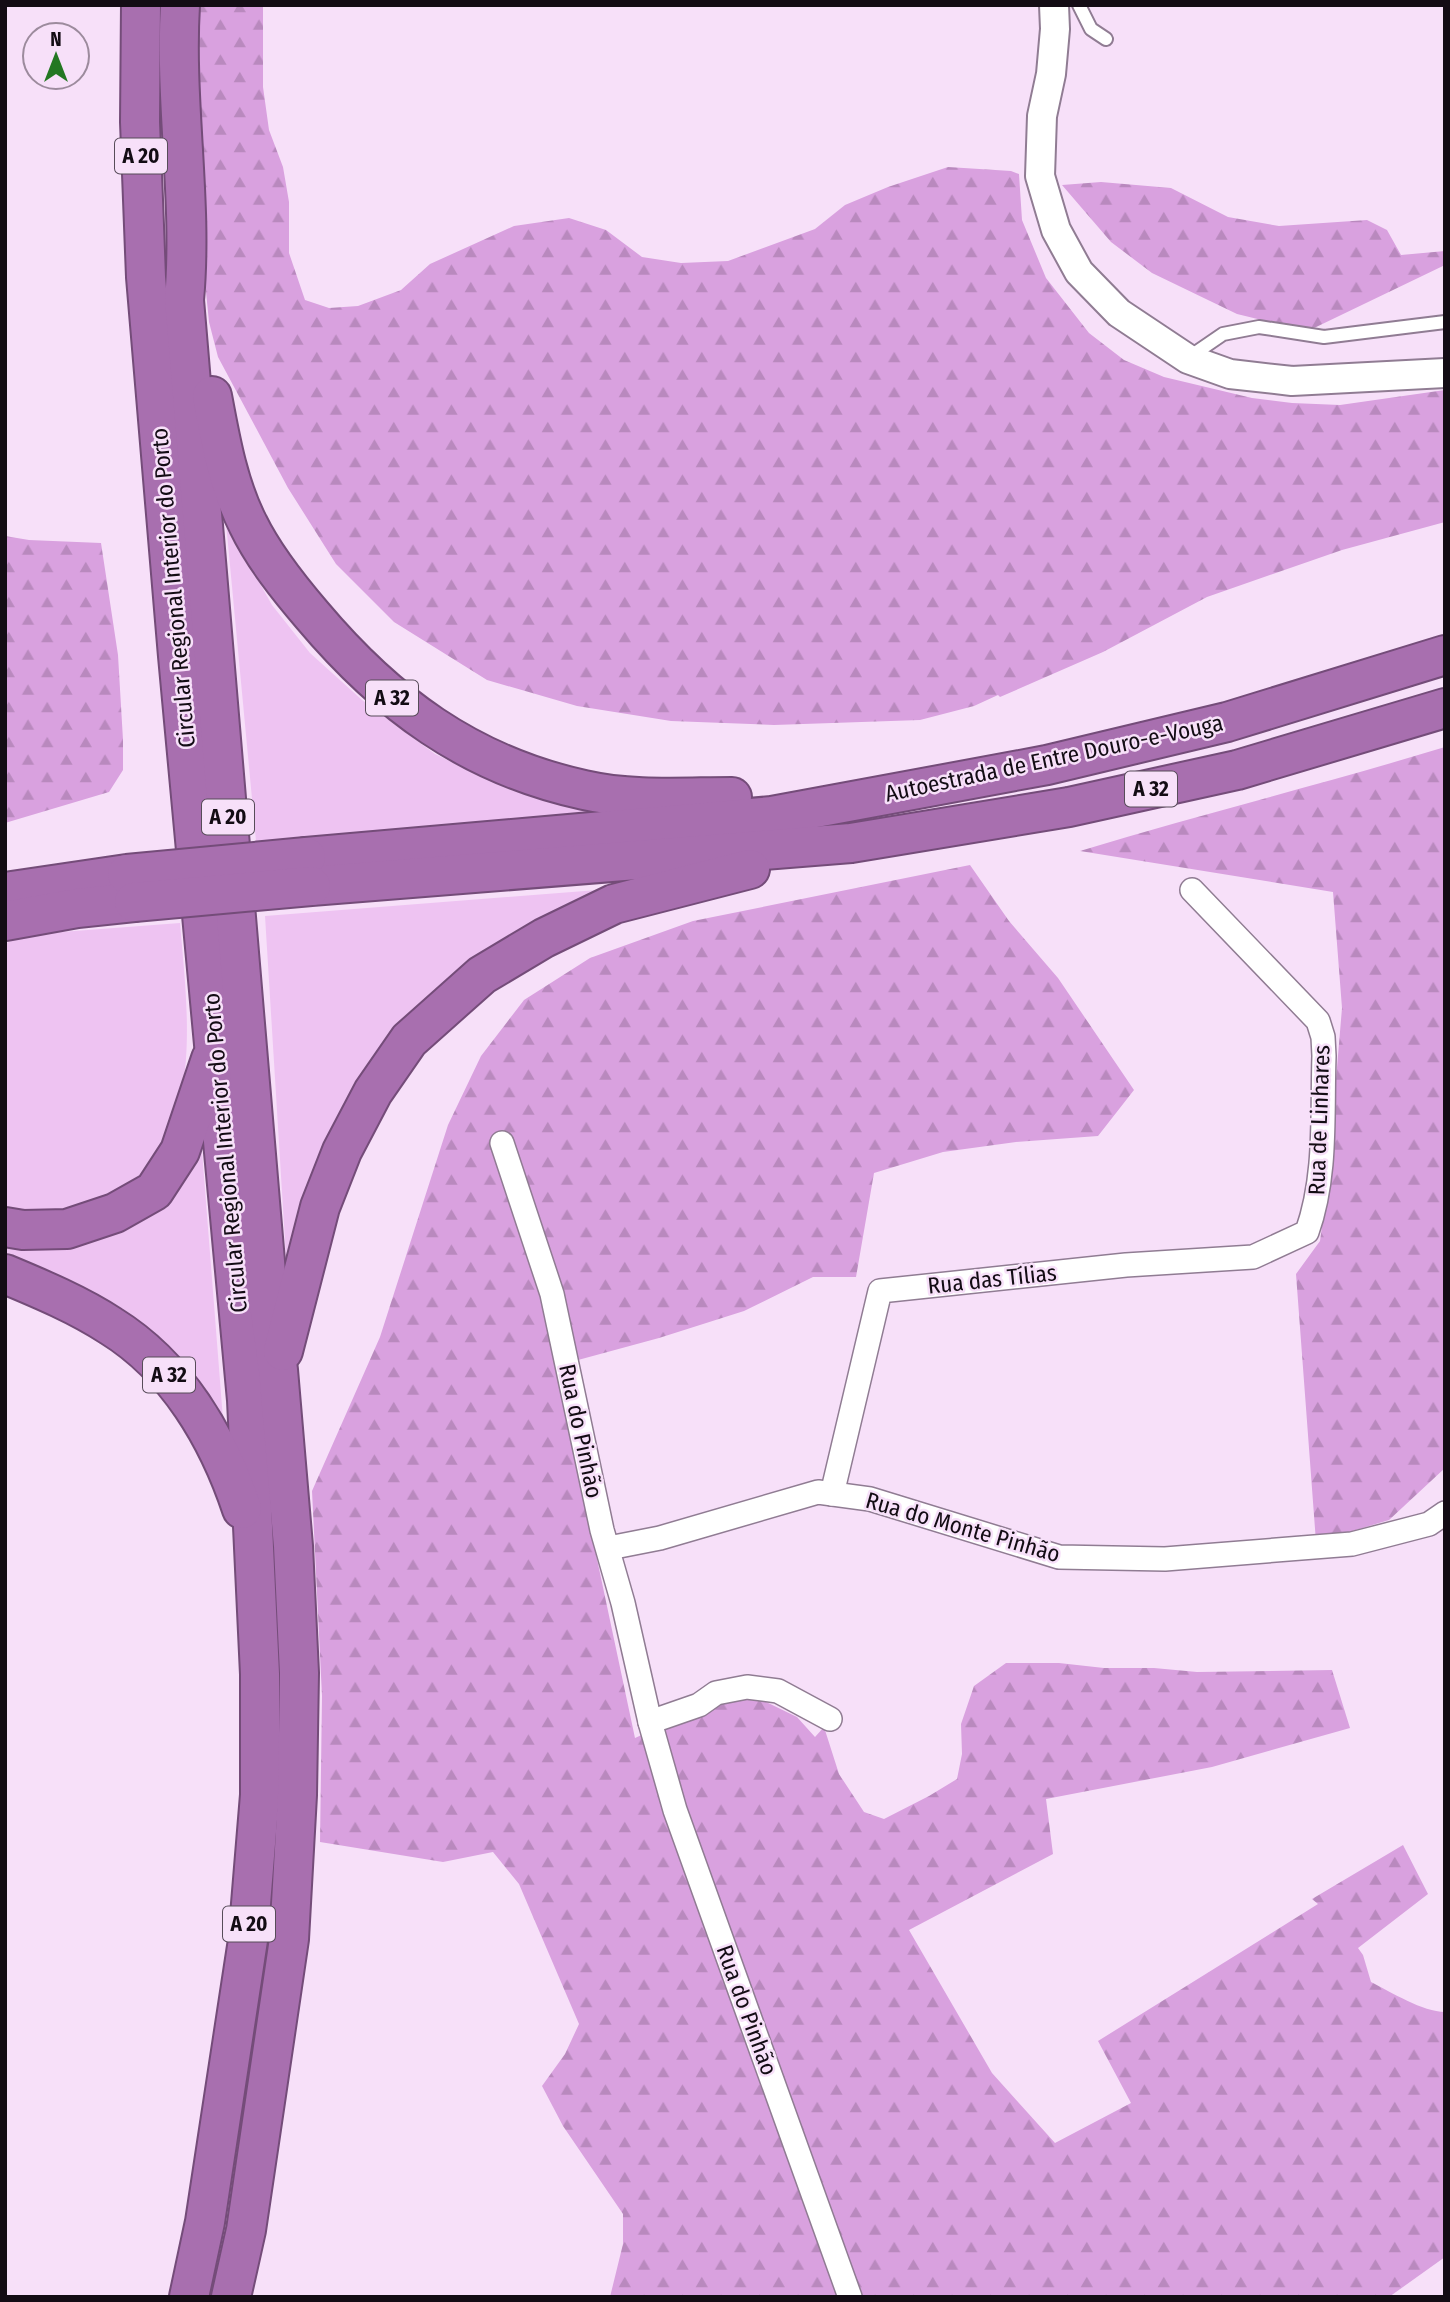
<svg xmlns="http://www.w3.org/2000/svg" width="1450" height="2302" viewBox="0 0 1450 2302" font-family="'Fira Sans Condensed',sans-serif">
  <defs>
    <pattern id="forest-firs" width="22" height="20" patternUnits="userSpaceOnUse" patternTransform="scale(1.75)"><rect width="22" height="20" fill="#d9a1df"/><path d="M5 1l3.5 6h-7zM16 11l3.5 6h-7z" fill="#b989be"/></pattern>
  </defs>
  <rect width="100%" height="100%" fill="#f7e0f9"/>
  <!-- grass -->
  <g fill="#eec3f2">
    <polygon points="226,523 272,605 310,653 362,700 435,754 513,791 596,807 598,817 256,841"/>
    <polygon points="623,888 393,1030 345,1102 313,1175 287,1273 265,916"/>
    <path d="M 180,923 C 189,1029 209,1163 85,1210 C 73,1215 22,1211 5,1211 L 5,944 L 17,938 L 48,933 Z"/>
    <path d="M 202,1151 L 224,1432 L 5,1266 L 5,1245 C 71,1260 131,1235 177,1187 C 187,1177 194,1162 202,1151 Z"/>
  </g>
  <!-- forest -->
  <g fill="url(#forest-firs)">
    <polygon points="198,5 263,5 263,87 269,130 283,167 289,202 289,253 305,300 329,308 358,306 401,290 430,264 514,226 569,218 606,230 642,257 681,263 728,261 815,229 845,205 888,187 948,167 1011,171 1019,174 1022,220 1046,278 1089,333 1124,360 1164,377 1252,398 1292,403 1340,405 1445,390 1445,522 1342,550 1207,597 1103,652 1000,697 998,695 974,706 920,720 774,725 671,721 577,706 487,680 394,622 336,564 288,488 218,357 209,322 204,272"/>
    <polygon points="1101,182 1171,188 1228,217 1279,226 1367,220 1387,230 1401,255 1445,251 1445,265 1312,329 1282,325 1237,314 1152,273 1111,242 1062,185"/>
    <polygon points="5,536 29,540 101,543 118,655 123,740 123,770 109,792 5,823"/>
    <path d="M 1445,747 L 1445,1468 L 1389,1520 L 1316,1542 L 1296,1274 L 1320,1241 L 1326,1198 L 1342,1008 L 1333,892 L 1080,851 C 1201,814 1324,784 1445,747 Z"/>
    <path d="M 970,865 L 1009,921 L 1058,978 L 1134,1090 L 1098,1136 L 1016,1142 L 943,1152 L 874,1173 L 856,1277 L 813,1277 L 744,1311 L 659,1338 L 556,1366 L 635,1738 L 708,1705 L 752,1695 L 797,1717 L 815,1737 L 824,1727 L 839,1774 L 864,1812 L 884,1819 L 929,1796 L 957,1779 L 962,1754 L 961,1724 L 974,1686 L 1006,1663 L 1059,1663 L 1104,1668 L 1154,1668 L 1197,1672 L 1332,1670 L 1350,1728 L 1212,1767 L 1046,1799 L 1053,1854 L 909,1930 L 992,2073 L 1055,2143 L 1131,2103 L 1098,2041 L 1318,1904 L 1312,1899 L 1403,1845 L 1428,1894 L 1358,1948 L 1363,1955 L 1371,1982 C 1391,1992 1423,2012 1445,2012 L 1445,2257 L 1389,2297 L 610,2297 L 623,2244 L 623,2214 L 563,2126 L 542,2086 L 565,2054 L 579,2024 L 519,1884 L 493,1852 L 443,1862 L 320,1842 L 322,1696 L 312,1491 L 380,1337 L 448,1125 L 481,1056 L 524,1000 L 590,958 L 693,921 Z"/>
  </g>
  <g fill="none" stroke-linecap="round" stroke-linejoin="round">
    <defs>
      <g id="service">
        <polyline points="1079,5 1091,29 1106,39"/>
        <polyline points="1188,358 1223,334 1259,327 1324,337 1445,322"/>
      </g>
      <g id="minor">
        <polyline points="502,1143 552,1294 602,1530 623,1603 650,1722 675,1810 850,2297"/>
        <path d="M 832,1494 L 880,1291 L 1126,1265 L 1253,1257 L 1307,1232 C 1327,1176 1322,1114 1324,1056 L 1323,1037 L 1318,1021 L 1192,890"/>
        <polyline points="609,1548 660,1538 818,1492 870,1499 1059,1557 1165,1559 1352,1544 1429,1524 1445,1513"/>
        <polyline points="650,1722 699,1705 716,1693 747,1687 778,1691 830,1719"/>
      </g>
      <polyline id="tertiary" points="1054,5 1055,29 1051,74 1042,116 1040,176 1056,230 1079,272 1119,313 1188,359 1230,374 1292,381 1445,373"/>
      <g id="motorway">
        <polyline points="141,5 140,122 146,277 178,656 247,1400 260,1674 260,1795 248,1940 205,2222 189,2297"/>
        <path d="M 180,5 C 174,103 193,202 184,300 L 268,1297 L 278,1370 L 293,1546 L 299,1673 L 297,1795 L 289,1939 L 246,2230 L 231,2297"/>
        <path d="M 212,396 C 220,439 228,485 248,524 C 264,557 288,587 312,615 C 386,703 469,765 584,790 C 632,801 683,797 732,797"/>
        <polyline points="306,857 772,816 1047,765 1227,722 1445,655"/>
        <polyline points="311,886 851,843 1069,807 1237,770 1445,708"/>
        <polyline points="5,892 127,874"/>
        <polyline points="5,921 77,908 134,902"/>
        <polyline points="5,1227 23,1230 67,1229 115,1213 154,1191 180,1151 211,1059"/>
        <path d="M 5,1274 C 41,1289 79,1305 111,1326 C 177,1367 218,1437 242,1509"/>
        <polyline points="283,1351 320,1207 342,1151 373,1092 409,1040 482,975 544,938 614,904 750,869"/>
      </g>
    </defs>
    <!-- service casing -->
    <use href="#service" stroke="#907c93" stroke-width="16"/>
    <!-- minor casing -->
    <use href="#minor" stroke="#907c93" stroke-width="26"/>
    <!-- tertiary casing -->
    <use href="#tertiary" stroke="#907c93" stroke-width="32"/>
    <!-- motorway casing -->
    <use href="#motorway" stroke="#744c79" stroke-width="42"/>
    <!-- service -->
    <use href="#service" stroke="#fff" stroke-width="12"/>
    <!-- minor -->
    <use href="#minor" stroke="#fff" stroke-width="23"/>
    <!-- tertiary -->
    <use href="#tertiary" stroke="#fff" stroke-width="28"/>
    <!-- motorway -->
    <use href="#motorway" stroke="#a86faf" stroke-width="38"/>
    <defs>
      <g id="motorway-bridge">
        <polyline points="127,874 306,857"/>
        <polyline points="134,902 311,886"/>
      </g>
    </defs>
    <!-- motorway-bridge casing -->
    <use href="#motorway-bridge" stroke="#744c79" stroke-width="42" stroke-linecap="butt"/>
    <!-- motorway-bridge -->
    <use href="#motorway-bridge" stroke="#a86faf" stroke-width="38"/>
  </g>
  <g text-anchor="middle" stroke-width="5" stroke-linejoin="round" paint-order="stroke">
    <!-- shield labels -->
    <g fill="#f7e0f9" stroke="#574c59" stroke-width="2">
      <rect x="115" y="138.5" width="52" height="35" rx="5"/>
      <rect x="366" y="680.5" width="52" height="35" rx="5"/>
      <rect x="1125" y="771.5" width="52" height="35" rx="5"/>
      <rect x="202" y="799.5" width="52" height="35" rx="5"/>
      <rect x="143" y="1357.5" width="52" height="35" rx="5"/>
      <rect x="223" y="1906.5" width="52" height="35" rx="5"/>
    </g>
    <g font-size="21" font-weight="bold" fill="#130c14">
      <text x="141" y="163">A 20</text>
      <text x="392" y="705">A 32</text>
      <text x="1151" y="796">A 32</text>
      <text x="228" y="824">A 20</text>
      <text x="169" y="1382">A 32</text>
      <text x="249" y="1931">A 20</text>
    </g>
    <!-- street labels -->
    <g font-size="23" fill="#130c14" stroke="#f7e0f9">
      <text transform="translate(173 588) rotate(-95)" y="8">Circular Regional Interior do Porto</text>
      <text transform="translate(1054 758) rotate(-12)" y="8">Autoestrada de Entre Douro-e-Vouga</text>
      <text transform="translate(1319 1120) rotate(-88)" y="8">Rua de Linhares</text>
      <text transform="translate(225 1153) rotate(-95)" y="8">Circular Regional Interior do Porto</text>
      <text transform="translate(992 1279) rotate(-6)" y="8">Rua das Tílias</text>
      <text transform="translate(581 1431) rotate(78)" y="8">Rua do Pinhão</text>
      <text transform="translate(963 1527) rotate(16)" y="8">Rua do Monte Pinhão</text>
      <text transform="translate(747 2010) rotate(70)" y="8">Rua do Pinhão</text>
    </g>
  </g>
  <!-- border -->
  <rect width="1450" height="2302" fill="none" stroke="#130c14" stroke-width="14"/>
  <!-- north arrow -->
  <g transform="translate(56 56)"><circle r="33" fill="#f7e0f9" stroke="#9c8b9d" stroke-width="2"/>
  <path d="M0-5L12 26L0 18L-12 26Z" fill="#237722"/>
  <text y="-10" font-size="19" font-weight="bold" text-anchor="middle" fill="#130c14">N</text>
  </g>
</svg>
